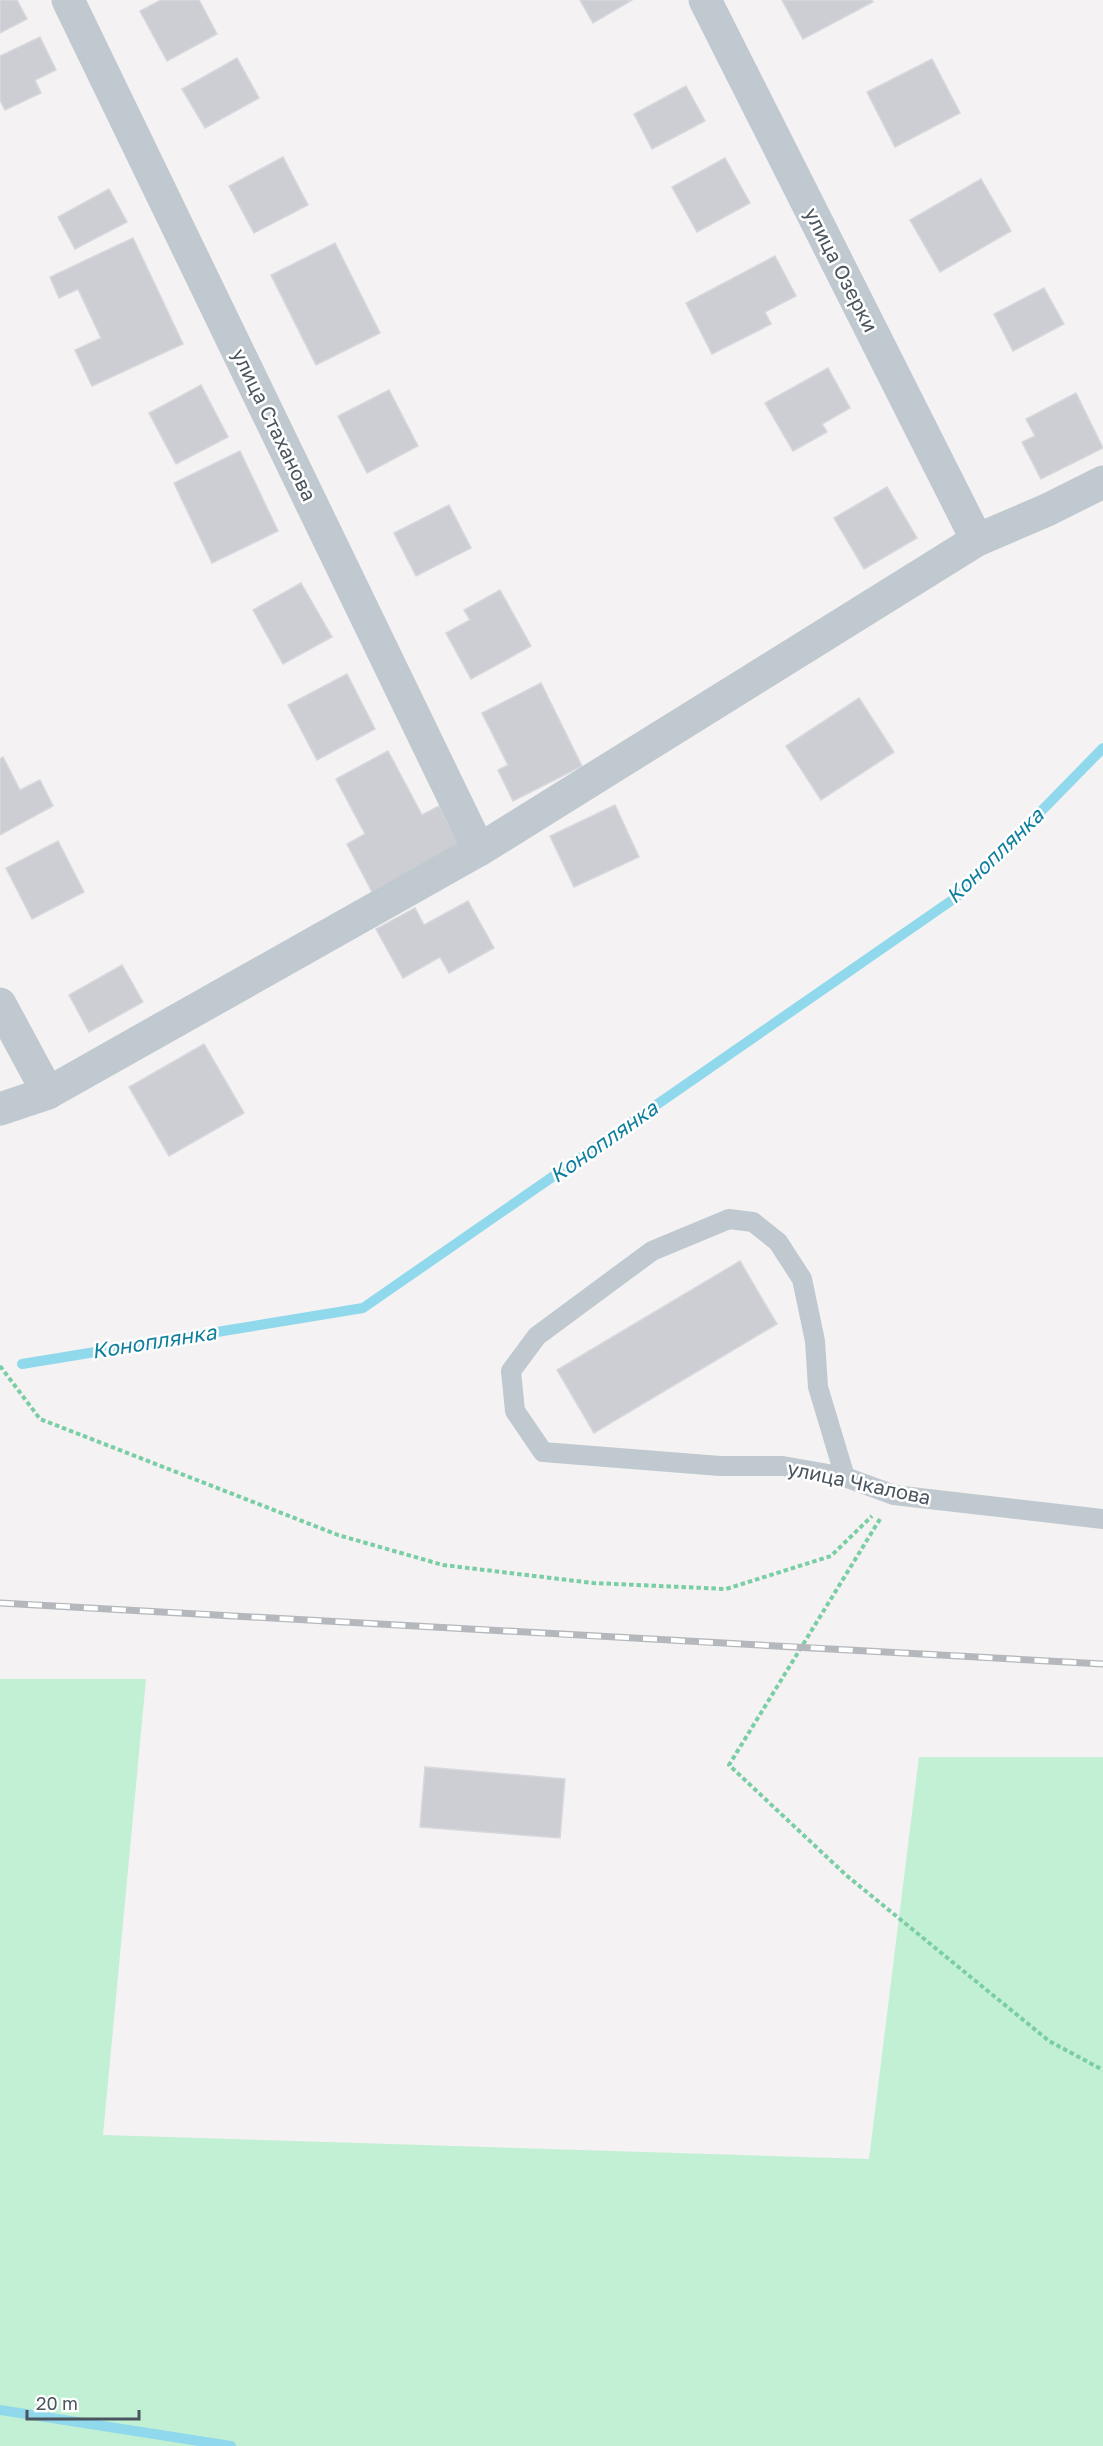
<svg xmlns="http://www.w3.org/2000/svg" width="1103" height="2446" viewBox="0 0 1103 2446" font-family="'Golos Text',sans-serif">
  <rect width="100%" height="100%" fill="#f4f2f2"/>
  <!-- green -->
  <polygon fill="#c2f0d4" points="0,1679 146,1679 103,2135 869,2159 919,1757 1103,1757 1103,2446 0,2446"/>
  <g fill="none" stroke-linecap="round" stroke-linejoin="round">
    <!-- stream -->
    <g stroke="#90d8ec" stroke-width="10">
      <polyline points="22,1364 363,1308 958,896 1103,748"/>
      <polyline points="0,2410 231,2446"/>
    </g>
  </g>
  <!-- building -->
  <g fill="#ccced4" stroke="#d6d8dd" stroke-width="1.5">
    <polygon points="0,0 17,0 27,19 0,33"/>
    <polygon points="161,0 199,0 217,34 167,61 140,11"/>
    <polygon points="580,0 632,0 593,23"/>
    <polygon points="782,0 872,0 873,2 803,39"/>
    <polygon points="40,37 56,70 35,80 41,93 5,110 0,100 0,56"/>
    <polygon points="237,58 259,98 205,128 182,89"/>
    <polygon points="932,59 960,113 895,147 867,92"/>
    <polygon points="686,86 705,121 652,149 634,114"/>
    <polygon points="283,157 308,205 254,233 229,186"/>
    <polygon points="725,158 750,203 697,232 672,187"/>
    <polygon points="981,179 1011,231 940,272 910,220"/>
    <polygon points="109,189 127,222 75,249 58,217"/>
    <polygon points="133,238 183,344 92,386 75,350 101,338 78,289 59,298 50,277"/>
    <polygon points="335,243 380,333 316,365 271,275"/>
    <polygon points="775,256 796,296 765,312 771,324 712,354 686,303"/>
    <polygon points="1044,288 1064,324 1013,351 994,314"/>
    <polygon points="828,368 850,408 822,424 827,432 793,451 765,403"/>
    <polygon points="201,385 228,437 176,464 149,413"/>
    <polygon points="389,390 418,446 367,473 338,416"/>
    <polygon points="1076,393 1103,448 1041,479 1022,442 1035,436 1026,419"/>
    <polygon points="240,451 278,531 212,563 174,483"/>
    <polygon points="887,487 917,538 864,569 834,518"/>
    <polygon points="449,505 471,548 416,576 394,533"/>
    <polygon points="301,583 332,637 283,664 253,610"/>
    <polygon points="500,590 531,646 471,679 446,633 470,620 464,610"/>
    <polygon points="347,674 375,729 317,760 288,705"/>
    <polygon points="541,683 582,766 513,801 498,770 508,765 482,713"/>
    <polygon points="859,698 894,752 821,800 786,746"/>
    <polygon points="388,751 422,815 439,806 460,846 372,892 347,844 365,834 336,779"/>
    <polygon points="3,757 20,790 40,780 53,806 0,835 0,759"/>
    <polygon points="615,805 639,857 574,887 550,836"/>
    <polygon points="58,841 84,892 32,919 6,868"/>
    <polygon points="468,901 494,948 449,973 440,957 403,978 376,929 415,908 424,925"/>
    <polygon points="122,965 143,1002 89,1032 69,995"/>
    <polygon points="204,1044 244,1113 169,1156 129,1087"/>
    <polygon points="740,1261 777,1324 594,1433 557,1370"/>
    <polygon points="425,1767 565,1779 560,1838 420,1827"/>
  </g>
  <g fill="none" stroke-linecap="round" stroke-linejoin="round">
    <!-- path -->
    <g stroke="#7acea5" stroke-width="4" stroke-dasharray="4.5 3" stroke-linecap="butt">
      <polyline points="0,1366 40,1419 338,1535 443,1565 593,1583 726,1589 831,1556 872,1516"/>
      <polyline points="880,1519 729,1765 846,1875 1049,2041 1103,2070"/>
    </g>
    <!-- lane -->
    <polyline stroke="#c0c9d0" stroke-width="20" points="845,1477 818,1387 815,1341 802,1279 778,1242 753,1222 729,1219 652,1251 537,1336 511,1371 515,1411 543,1452 720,1466 783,1466 845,1477 894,1495 1103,1519"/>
    <!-- street -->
    <g stroke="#c0c9d0" stroke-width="33">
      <polyline points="68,0 479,850"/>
      <polyline points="705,0 977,540"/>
      <polyline points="0,1004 48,1093"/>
      <polyline points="0,1109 48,1093 479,850 977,540 1047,510 1103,482"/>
    </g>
    <defs>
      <polyline id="rail" points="0,1603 1103,1664"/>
    </defs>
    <!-- rail casing -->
    <use href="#rail" stroke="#b4b7bc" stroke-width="7"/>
    <!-- rail -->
    <use href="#rail" stroke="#fff" stroke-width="4.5" stroke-dasharray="14" stroke-linecap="butt"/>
  </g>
  <g text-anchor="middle" stroke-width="5" stroke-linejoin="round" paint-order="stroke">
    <!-- street labels -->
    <g font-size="20" fill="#4a555f" stroke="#fff">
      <text transform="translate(841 270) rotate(63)" y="7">улица Озерки</text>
      <text transform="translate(274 425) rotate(64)" y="7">улица Стаханова</text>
      <text transform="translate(859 1483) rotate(12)" y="7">улица Чкалова</text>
    </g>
    <!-- water labels -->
    <g font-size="21" font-style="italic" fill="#0f7f9d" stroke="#fff">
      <text transform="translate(995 856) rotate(-44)" y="7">Коноплянка</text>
      <text transform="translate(604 1142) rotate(-35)" y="7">Коноплянка</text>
      <text transform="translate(154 1342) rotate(-9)" y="7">Коноплянка</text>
    </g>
  </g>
  <!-- scale -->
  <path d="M27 2410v9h112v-9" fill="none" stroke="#4a555f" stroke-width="3"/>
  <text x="36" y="2410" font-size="18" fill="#4a555f" stroke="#ffffff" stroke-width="4.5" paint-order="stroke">20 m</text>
</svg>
